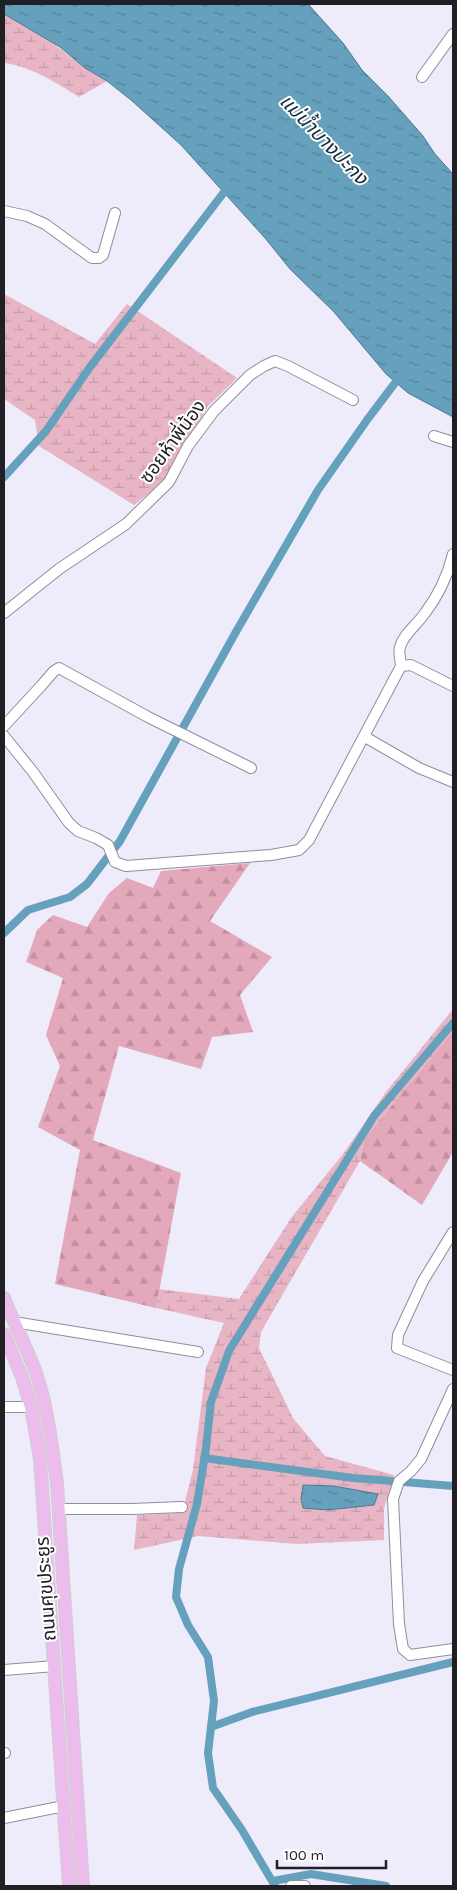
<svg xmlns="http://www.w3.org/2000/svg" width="457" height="1890" viewBox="0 0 457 1890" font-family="Karla,'Noto Sans Thai',sans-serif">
  <defs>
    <pattern id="forest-firs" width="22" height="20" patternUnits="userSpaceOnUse" patternTransform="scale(1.25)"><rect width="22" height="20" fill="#e4a8bb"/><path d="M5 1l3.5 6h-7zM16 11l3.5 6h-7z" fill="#c390a1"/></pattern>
    <pattern id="wetland-marsh" width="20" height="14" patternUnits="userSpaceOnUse" patternTransform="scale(1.25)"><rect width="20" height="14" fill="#e8b5c5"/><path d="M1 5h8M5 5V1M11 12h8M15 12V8" fill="none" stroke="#c79ba9"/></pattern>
    <pattern id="water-ripples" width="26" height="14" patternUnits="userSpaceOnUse" patternTransform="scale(1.25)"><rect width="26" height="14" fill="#65a0bd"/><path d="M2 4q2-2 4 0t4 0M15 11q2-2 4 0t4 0" fill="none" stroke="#538299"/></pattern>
  </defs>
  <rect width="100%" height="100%" fill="#eeebfa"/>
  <!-- forest -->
  <g fill="url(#forest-firs)">
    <polygon points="250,863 210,921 272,957 240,995 253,1032 212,1037 201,1069 119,1046 93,1140 181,1173 156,1308 55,1284 80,1150 38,1127 60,1066 46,1035 63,978 26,962 37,930 53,915 87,927 109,893 127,878 153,888 161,871"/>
    <polygon points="453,1031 453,1152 422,1205 360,1161 364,1139"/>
  </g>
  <!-- wetland -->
  <g fill="url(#wetland-marsh)">
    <path d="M 4,14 L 45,37 L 85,68 L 107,81 L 79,97 C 57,83 30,66 4,63 Z"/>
    <polygon points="4,294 95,344 127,304 237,378 208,406 167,479 134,505 39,446 35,420 4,399"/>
    <polygon points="453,1009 453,1031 364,1139 360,1161 261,1332 259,1348 293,1418 325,1456 394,1475 384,1509 384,1540 297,1544 198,1536 134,1550 137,1515 182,1513 193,1470 206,1368 224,1323 156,1308 159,1289 239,1299 291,1218 343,1154 386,1092"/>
  </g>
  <!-- water -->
  <g fill="url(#water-ripples)" stroke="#50798f">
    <polygon points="4,4 308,4 343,43 362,70 388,96 423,136 435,154 453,174 453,417 408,393 386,374 334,312 290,269 265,238 181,145 131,100 107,81 85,68 60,47 4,14"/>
    <polygon points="303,1485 334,1486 378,1494 374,1505 328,1510 303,1508 301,1499"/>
  </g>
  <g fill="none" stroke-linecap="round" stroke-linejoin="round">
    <!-- canal -->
    <g stroke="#65a0bd" stroke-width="8">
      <polyline points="4,477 46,431 90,367 228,187"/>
      <polyline points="4,933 28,910 70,897 87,884 120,841 237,630 318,490 367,420 401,375"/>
      <polyline points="204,1458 353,1478 392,1481"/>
      <polyline points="404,1482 453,1486"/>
      <polyline points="211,1727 252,1712 453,1662"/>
      <polyline points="273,1881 311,1874 386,1886"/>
      <polyline points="275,1886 242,1830 213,1788 208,1753 214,1701 208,1657 188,1625 176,1597 179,1569 197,1504 206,1448 211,1402 229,1351 374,1116 453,1023"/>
    </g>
    <defs>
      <g id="minor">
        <polyline points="422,77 453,34"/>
        <polyline points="4,211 27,216 45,224 92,258 99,258 103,255 115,213"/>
        <polyline points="434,436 453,442"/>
        <polyline points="4,613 59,569 126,524 169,482 188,446 214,411 250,375 264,366 275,361 288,366 353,400"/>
        <path d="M 401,666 C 401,661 398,653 400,647 C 404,633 417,625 425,613 C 438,596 448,575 453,554"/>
        <polyline points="4,726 41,686 54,671 59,668 148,717 251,768"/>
        <polyline points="4,736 33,772 69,823 78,831 96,838 108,845 115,862 126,866 271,855 299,850 309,840 401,666 411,665 453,686"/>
        <polyline points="365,737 419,768 453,782"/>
        <polyline points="453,1232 423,1281 398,1335 397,1348 453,1370"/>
        <polyline points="14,1322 198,1352"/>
        <polyline points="453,1389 421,1459 411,1471 399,1481 393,1499 399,1624 403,1649 410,1655 453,1649"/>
        <polyline points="4,1407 31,1407"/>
        <polyline points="58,1509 132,1509 182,1507"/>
        <polyline points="4,1670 55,1666"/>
        <polyline points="4,1753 5,1753"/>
        <polyline points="4,1818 64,1806"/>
        <polyline points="291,1886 305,1886"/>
      </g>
      <g id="major">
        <path d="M 4,1298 C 14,1323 27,1348 36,1373 C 48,1409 52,1446 57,1484 L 83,1886"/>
        <polyline points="4,1334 22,1377 31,1407 40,1459 69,1886"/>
      </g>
    </defs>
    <!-- minor casing -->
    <use href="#minor" stroke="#908e9b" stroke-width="12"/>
    <!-- major casing -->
    <use href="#major" stroke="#cececf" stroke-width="14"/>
    <!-- minor -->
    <use href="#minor" stroke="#fff" stroke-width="10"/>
    <!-- major -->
    <use href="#major" stroke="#ecbced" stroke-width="12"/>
  </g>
  <g text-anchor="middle" stroke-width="4" stroke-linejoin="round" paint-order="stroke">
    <!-- street labels -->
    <g font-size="19" fill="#201f24" stroke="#fff">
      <text transform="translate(172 441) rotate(-54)" y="7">ซอยห้าพี่น้อง</text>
      <text transform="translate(45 1589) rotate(-94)" y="7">ถนนศุขประยูร</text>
    </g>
    <!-- water labels -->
    <g font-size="20" font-style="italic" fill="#132f3c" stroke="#fff">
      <text transform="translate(324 139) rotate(46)" y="7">แม่น้ำบางปะกง</text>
    </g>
  </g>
  <!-- border -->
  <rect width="457" height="1890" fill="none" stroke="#201f24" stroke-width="10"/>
  <!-- scale -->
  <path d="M277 1860v8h109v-8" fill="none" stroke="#201f24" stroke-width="2.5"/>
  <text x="284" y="1860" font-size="15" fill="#201f24" stroke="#ffffff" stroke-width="4" paint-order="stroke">100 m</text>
</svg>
